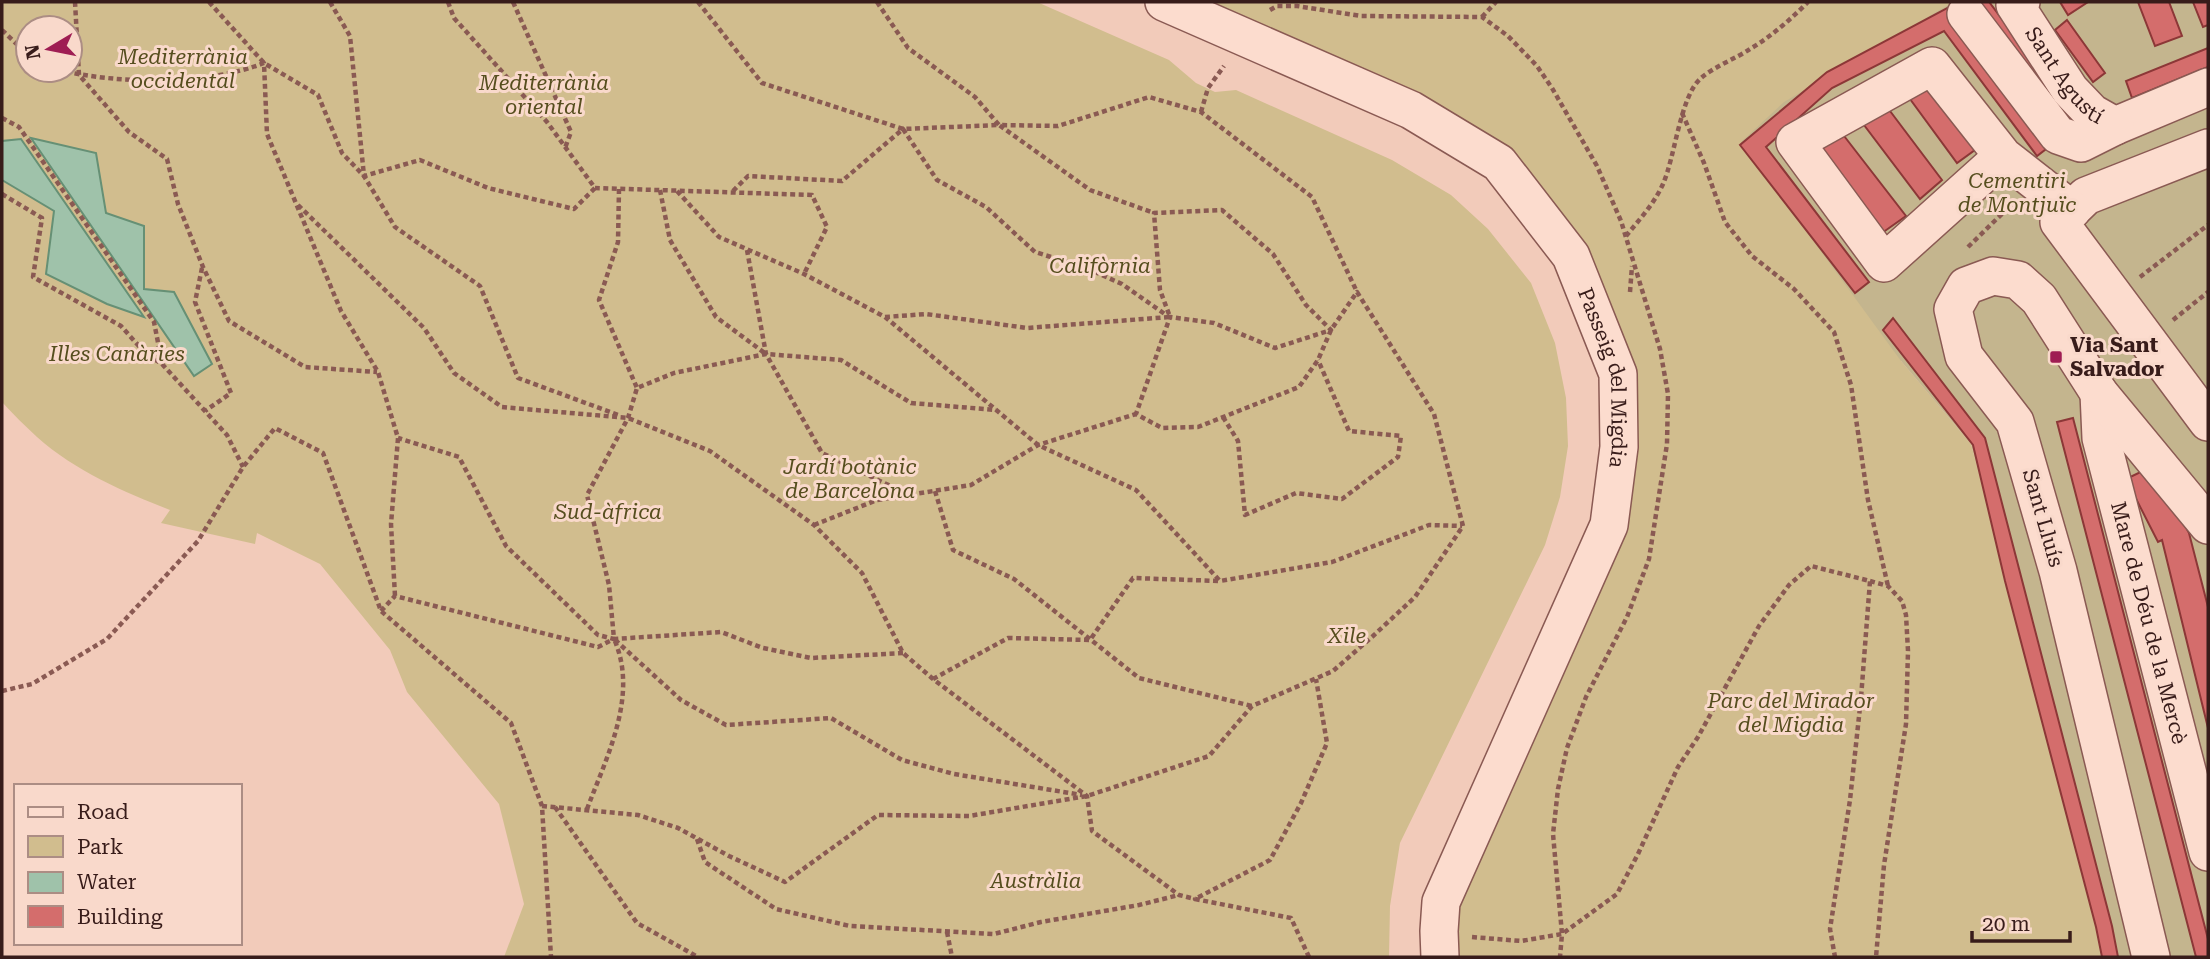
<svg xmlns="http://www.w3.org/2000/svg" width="2210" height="959" viewBox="0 0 2210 959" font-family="'Roboto Serif',serif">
  <rect width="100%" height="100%" fill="#f2cbba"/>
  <!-- green -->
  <g fill="#d1bd8e" fill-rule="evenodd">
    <path d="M 2,2 L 1037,2 L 1169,60 L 1196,83 L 1215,92 L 1236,90 L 1392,160 L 1451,195 L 1488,229 L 1531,283 L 1555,343 L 1566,398 L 1568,446 L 1560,497 L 1545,545 L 1400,843 L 1390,906 L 1389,957 L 504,957 L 524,904 L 499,804 L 407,692 L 390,650 L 320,564 L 257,533 L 255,544 L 161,523 L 170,510 C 124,492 75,471 37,437 C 25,426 13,414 2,402 ZM 28,28 L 70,28 L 70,70 L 28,70 Z"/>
    <polygon points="1164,2 1953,2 1931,16 1901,361 1971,444 2020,625 2096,927 2101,957 1440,957 1439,931 1609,525 1618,374 1499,163"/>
  </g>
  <!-- cemetery -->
  <polygon fill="#c4b58e" points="1953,2 2208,2 2208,957 2101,957 2096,927 2020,625 1971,444 1901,361 1741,142 1784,102"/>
  <!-- water -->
  <g fill="#9fc2aa" stroke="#669075" stroke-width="2">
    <polygon points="31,138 96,153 106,213 144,226 144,289 174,292 212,364 194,376"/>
    <polygon points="21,139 144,317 107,304 46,274 54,211 2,180 2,141"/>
  </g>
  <!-- building -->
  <g fill="#d46d6c" stroke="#8c3737" stroke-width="2">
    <polygon points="1970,2 1991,2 1990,3 2066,104 2052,113"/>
    <polygon points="2060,2 2088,2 2068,15"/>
    <polygon points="2138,2 2169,2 2182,36 2155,46"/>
    <polygon points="2193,2 2208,2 2208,25 2203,27"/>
    <polygon points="1949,7 1957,23 2050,146 2037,156 1944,31 1832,88 1766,147 1869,282 1855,293 1740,145 1827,72"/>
    <polygon points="2067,20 2105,73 2093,82 2055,30"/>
    <polygon points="2208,48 2208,67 2132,98 2126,81"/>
    <polygon points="1933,81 1979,147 1957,163 1910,99"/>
    <polygon points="1887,107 1942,180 1920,199 1864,125"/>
    <polygon points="1841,132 1906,216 1882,233 1818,150"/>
    <polygon points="1893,318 1985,438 2112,926 2118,957 2102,957 2096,927 2005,581 1973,445 1883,330"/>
    <polygon points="2073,418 2208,939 2208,957 2196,957 2057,422"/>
    <polygon points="2153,466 2189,533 2208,607 2208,728 2162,540 2158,542 2126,479"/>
  </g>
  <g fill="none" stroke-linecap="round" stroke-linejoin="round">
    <defs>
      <g id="minor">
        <path id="s1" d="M 1164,2 L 1411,110 L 1499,163 L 1571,256 L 1618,374 L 1619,447 L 1609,525 L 1441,902 L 1439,931 L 1440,957"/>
        <path id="s2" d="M 2021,2 L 2015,5 L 2070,90 L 2092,113 L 2115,126 L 2208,87"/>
        <polyline points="1966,14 2058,135 2081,143 2115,126"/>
        <polyline points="2208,148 2086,196 2059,222 2208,422"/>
        <polyline points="2003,156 1884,263 1795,142 1932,66 2003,156 2072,210"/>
        <path id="s3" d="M 2099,393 L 2101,438 L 2208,852"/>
        <polyline points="2151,957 2058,571 2015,422 1964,356 1953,309 1966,286 1993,276 2018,280 2039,299 2099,393 2208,525"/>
      </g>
    </defs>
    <!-- minor casing -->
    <use href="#minor" stroke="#8a5a53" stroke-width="40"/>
    <!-- path -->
    <g stroke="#8a5a53" stroke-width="4.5" stroke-dasharray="5 3.5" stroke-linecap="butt">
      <polyline points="75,2 79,75 129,132 167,159 178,204 203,267 229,321 305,367 377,372"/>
      <polyline points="209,2 264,63 318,95 342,153 364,176 395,227 480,286 518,378 621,416"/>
      <polyline points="330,2 350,36 364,176 420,160 488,188 574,209 595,188"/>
      <polyline points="448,2 454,18 547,122 595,188 812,195 827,227 804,274"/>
      <polyline points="513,2 571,132 565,148"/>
      <polyline points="698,2 762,83 903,129 999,125 1090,190 1154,213"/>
      <polyline points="877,2 908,48 975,97 999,125 1058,126 1149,97 1201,112 1312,197 1357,292"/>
      <polyline points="1270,10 1277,6 1297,6 1361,16 1482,17 1508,36 1537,66 1552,88 1597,166 1621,221 1660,349 1668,394 1667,444 1649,559 1627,617 1586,697 1567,748 1558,789 1553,834 1562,934 1560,957"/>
      <polyline points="1482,17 1496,2"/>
      <polyline points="2,30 28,55"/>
      <path d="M 58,70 C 119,84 205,86 264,63 L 267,134 L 341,311 L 378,372 L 398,438 L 391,524 L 395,596"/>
      <polyline points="1201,112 1208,88 1224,66"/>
      <polyline points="1682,113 1704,163 1725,222 1752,256 1794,289 1834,332 1851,385 1868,500 1888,586"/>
      <polyline points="2,118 19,127 154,322 162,363"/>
      <polyline points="619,189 618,242 599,300 637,388"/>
      <polyline points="660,190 670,240 716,317 766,354"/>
      <polyline points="677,191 719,237 804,274 885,317 1038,445 1136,490 1220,581 1332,562 1429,525 1462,526"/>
      <polyline points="733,191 748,176 842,181 903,129 937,180 986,207 1035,252 1086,268 1122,284 1169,317"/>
      <polyline points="2,194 42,218 33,277 121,326 146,354 162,364 227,435 243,467"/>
      <polyline points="298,205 424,328 454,373 502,407 628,418 710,451 814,525 862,573 903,653 933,679 1087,796 1092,831 1179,895 1195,899"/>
      <path d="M 1626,236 C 1639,220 1654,204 1663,184 C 1675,157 1680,98 1700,79 C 1713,67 1735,59 1750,49 C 1772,36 1791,19 1808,2"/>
      <polyline points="1968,247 2012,204"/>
      <polyline points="747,250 766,354 822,453 907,494"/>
      <polyline points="202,268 195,302 231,393 205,411"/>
      <polyline points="2140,277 2208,225"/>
      <polyline points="1630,292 1632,266"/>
      <polyline points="885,317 926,314 1027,328 1169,317"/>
      <polyline points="2173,320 2208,292"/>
      <polyline points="1223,417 1238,441 1245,515 1296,493 1342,499 1398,457 1401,436 1349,431 1318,360"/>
      <polyline points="935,491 953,550 1014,579 1139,678 1252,706"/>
      <polyline points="814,525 877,500 971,485 1038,445 1136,414"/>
      <polyline points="1870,581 1888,586 1902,601 1906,615 1908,651 1906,724 1884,865 1876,957"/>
      <polyline points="381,611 395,596 598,647 614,639 598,635 506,546 459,457 398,438"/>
      <polyline points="903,653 811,658 763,648 721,632 614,639 609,585 587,495 628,418 637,388 674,373 766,354 841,360 911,403 996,410"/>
      <polyline points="933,679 1008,638 1090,640 1133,578 1220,581"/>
      <polyline points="2,691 32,684 107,639 198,541 243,467 275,428 323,453 381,611 511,723 542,806 551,957"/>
      <polyline points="542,806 638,815 678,828 729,856 785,882 878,815 969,816 1087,796 1209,756 1252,706 1333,671 1373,636 1415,597 1463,526 1434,414 1357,292 1331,330 1318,360 1299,387 1198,427 1162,428 1136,414 1170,317 1214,323 1275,348 1331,330 1306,305 1273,254 1222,210 1154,213 1160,290 1170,317"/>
      <polyline points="555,807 637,923 698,957"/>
      <path d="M 587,809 C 607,756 639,695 614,639 L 681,700 L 726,725 L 831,718 L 902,760 L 954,774 L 1082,795"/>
      <polyline points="697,839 705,862 776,909 850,926 994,934 1041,922 1139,905 1179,895"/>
      <polyline points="947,932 952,957"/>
      <polyline points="1472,937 1521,941 1562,934 1617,894 1638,854 1678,767 1698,737 1759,626 1789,585 1811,566 1870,581 1861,698 1850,800 1830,929 1835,957"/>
      <polyline points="1309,957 1291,918 1195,899 1270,860 1301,803 1327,743 1316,679"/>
    </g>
    <!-- minor -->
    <use href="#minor" stroke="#fcdcce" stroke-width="37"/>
  </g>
  <!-- markers -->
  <rect fill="#9f1d53" stroke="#f9d9cb" stroke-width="2.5" x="2049" y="350" width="14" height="14" rx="3.5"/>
  <g text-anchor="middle" stroke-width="6" stroke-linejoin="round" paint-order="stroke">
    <!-- park labels -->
    <g font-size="21" font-style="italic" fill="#564e1e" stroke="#f9d9cb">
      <text x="183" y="64">Mediterrània<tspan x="183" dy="24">occidental</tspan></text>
      <text x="544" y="90">Mediterrània<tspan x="544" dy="24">oriental</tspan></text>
      <text x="2017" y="188">Cementiri<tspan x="2017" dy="24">de Montjuïc</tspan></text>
      <text x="1100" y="273">Califòrnia</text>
      <text x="117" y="361">Illes Canàries</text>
      <text x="850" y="474">Jardí botànic<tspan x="850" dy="24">de Barcelona</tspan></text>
      <text x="608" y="519">Sud-àfrica</text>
      <text x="1347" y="643">Xile</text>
      <text x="1791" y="708">Parc del Mirador<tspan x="1791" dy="24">del Migdia</tspan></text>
      <text x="1036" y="888">Austràlia</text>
    </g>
    <!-- street labels -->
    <g font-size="21" fill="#381c1a" stroke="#f9d9cb">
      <text dy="7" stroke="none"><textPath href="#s2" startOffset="93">Sant Agustí</textPath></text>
      <text dy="7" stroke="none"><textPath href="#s1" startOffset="618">Passeig del Migdia</textPath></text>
      <text transform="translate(2043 518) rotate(74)" y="7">Sant Lluís</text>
      <text dy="7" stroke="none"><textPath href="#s3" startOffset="236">Mare de Déu de la Mercè</textPath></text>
    </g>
    <!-- poi labels -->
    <g font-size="21" font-weight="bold" fill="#381c1a" stroke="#f9d9cb" text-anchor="start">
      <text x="2070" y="352">Via Sant<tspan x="2070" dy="24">Salvador</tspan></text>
    </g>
  </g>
  <!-- border -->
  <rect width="2210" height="959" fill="none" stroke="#381c1a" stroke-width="7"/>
  <!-- legend -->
  <rect x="14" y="784" width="228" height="161" fill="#f9d9cb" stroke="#ac8d84" stroke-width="2"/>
  <rect x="28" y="807" width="35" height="10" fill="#fcdcce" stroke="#ac8d84" stroke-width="2"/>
  <text x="77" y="819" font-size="21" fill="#381c1a">Road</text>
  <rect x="28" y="836" width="35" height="21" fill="#d1bd8e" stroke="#ac8d84" stroke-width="2"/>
  <text x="77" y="854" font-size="21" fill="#381c1a">Park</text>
  <rect x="28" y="872" width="35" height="21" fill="#9fc2aa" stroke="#ac8d84" stroke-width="2"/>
  <text x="77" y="889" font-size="21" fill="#381c1a">Water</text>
  <rect x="28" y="906" width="35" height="21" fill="#d46d6c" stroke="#ac8d84" stroke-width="2"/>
  <text x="77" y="924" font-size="21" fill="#381c1a">Building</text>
  <!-- north arrow -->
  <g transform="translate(49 49) rotate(260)"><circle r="33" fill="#f9d9cb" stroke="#ac8d84" stroke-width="2"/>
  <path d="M0-5L12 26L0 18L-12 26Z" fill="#9f1d53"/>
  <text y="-10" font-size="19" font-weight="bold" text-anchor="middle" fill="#381c1a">N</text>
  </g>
  <!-- scale -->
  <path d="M1972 931v10h98v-10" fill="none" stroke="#381c1a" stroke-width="3.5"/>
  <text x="1982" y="931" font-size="21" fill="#381c1a" stroke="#f9d9cb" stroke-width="5" paint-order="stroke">20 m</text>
</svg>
